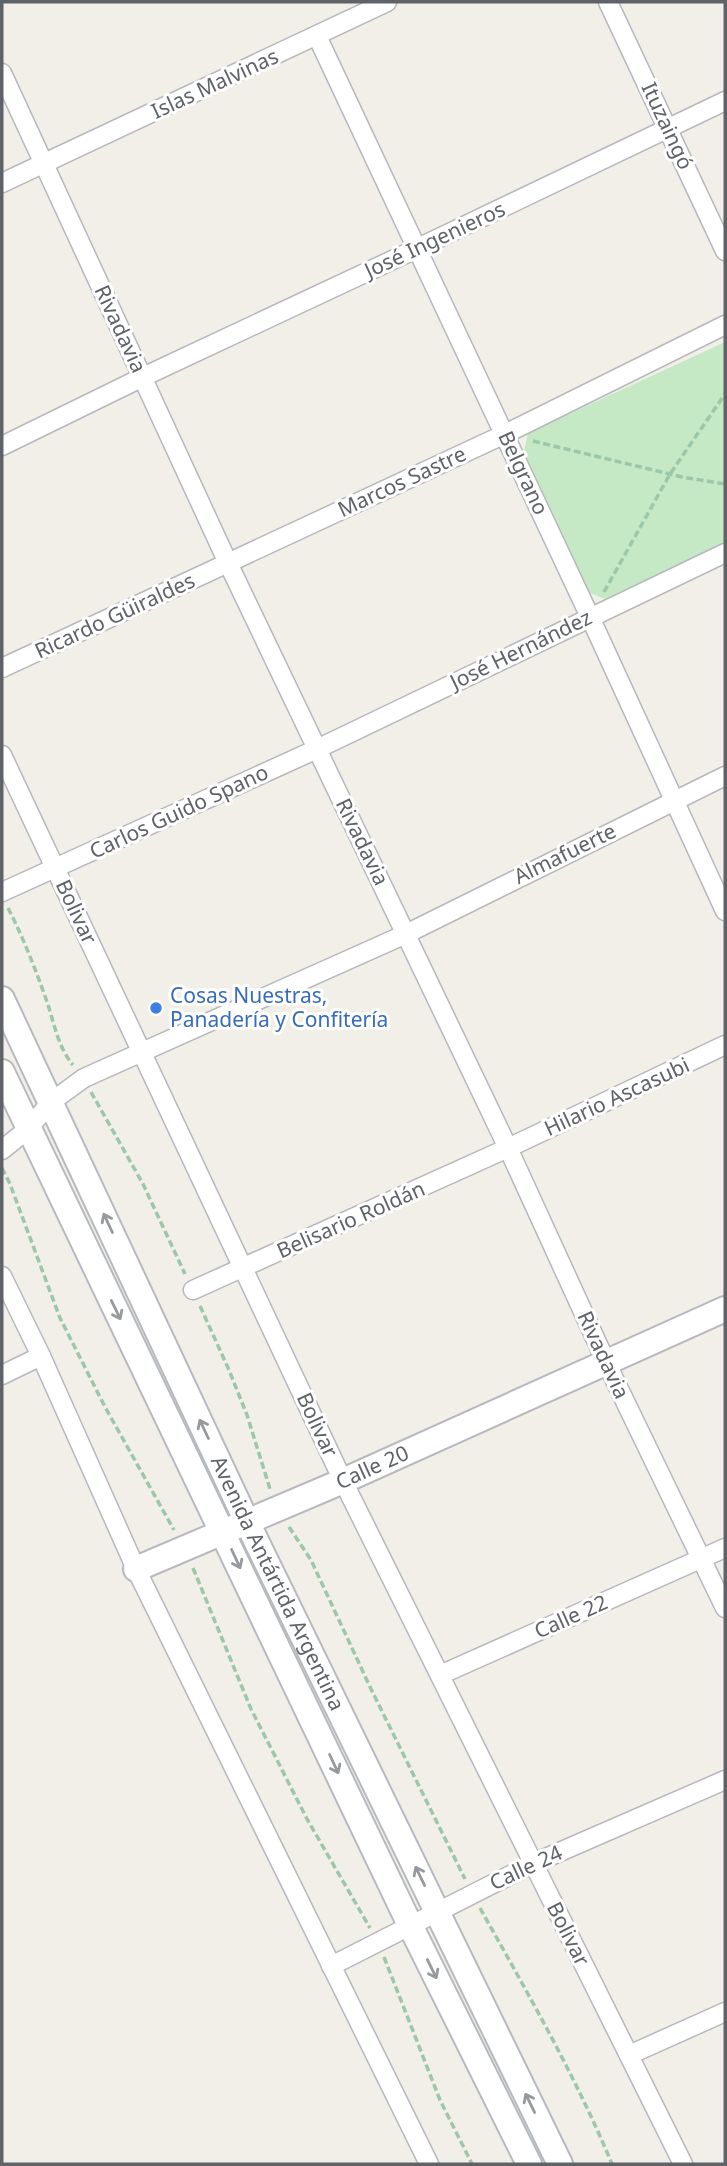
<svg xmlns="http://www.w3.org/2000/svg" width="727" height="2166" viewBox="0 0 727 2166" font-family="'Noto Sans',sans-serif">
  <rect width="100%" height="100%" fill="#f1efe8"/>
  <!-- green -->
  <polygon fill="#c5e8c5" points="725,342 725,542 605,599 590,593 524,452 528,433"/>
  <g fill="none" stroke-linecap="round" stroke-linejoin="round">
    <defs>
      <g id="street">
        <polyline points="608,2 725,251"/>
        <polyline points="317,36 590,617 725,911"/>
        <polyline points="2,73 228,563 508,1148 606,1362 725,1608"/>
        <polyline points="2,183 387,2"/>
        <polyline points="2,446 143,377 416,249 725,101"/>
        <polyline points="2,668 505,434 725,325"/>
        <polyline points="2,755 343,1481 683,2164"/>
        <polyline points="2,892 317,749 725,553"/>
        <polyline points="2,1150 28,1129 51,1102 84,1078 406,934 725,776"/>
        <polyline points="2,1276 41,1356 136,1569 429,2164"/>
        <polyline points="193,1290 508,1148 725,1045"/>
        <polyline points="2,1375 41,1356"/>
        <polyline points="440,1675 725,1548"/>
        <polyline points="331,1966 532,1864 725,1780"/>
        <polyline points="629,2055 725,2012"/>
      </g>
      <g id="secondary">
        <path id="s1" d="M 2,999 L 247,1522 L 560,2164"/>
        <polyline points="2,1072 410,1925 529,2164"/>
        <path id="s2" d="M 136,1569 L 343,1481 L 725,1309"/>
      </g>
    </defs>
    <!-- street casing -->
    <use href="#street" stroke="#b5b8bc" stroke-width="21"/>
    <!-- secondary casing -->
    <use href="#secondary" stroke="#b6babf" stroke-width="28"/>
    <!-- path -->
    <g stroke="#9cc7a9" stroke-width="3.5" stroke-dasharray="7 3.5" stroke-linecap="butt">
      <polyline points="533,441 682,477 725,484"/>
      <polyline points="604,592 670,474 725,394"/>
      <path d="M 8,908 C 23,937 35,968 46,999 C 54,1021 57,1046 73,1065"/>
      <polyline points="91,1092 143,1184 185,1274"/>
      <polyline points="2,1168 10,1184 60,1318 105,1407 174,1530"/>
      <polyline points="200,1306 229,1370 247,1415 270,1489"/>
      <polyline points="289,1527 311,1560 371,1689 465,1879"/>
      <polyline points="193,1568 251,1709 307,1819 370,1928"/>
      <path d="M 480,1908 C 527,1992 575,2075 612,2164"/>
      <polyline points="384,1957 440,2100 472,2164"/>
    </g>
    <!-- street -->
    <use href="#street" stroke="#fff" stroke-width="18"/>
    <!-- secondary -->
    <use href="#secondary" stroke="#fff" stroke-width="24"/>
  </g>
  <!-- one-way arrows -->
  <defs><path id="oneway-shaft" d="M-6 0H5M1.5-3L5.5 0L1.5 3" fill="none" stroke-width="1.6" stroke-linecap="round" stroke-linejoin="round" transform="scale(1.75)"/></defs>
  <g stroke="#979a9d">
    <use href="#oneway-shaft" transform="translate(108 1223) rotate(-115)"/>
    <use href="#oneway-shaft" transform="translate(116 1310) rotate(64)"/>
    <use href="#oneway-shaft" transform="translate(204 1429) rotate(-115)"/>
    <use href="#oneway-shaft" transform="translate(236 1559) rotate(65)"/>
    <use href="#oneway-shaft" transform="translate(334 1764) rotate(65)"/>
    <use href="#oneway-shaft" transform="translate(420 1876) rotate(-116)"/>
    <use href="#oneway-shaft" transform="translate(432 1969) rotate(64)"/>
    <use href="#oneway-shaft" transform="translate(530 2103) rotate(-116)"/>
  </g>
  <!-- markers -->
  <circle fill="#3f7fe0" stroke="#fff" stroke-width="2.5" cx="156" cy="1008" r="7"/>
  <g text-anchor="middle" stroke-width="6" stroke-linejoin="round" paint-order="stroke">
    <!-- street labels -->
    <g font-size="21" fill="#5f6368" stroke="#fff">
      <text transform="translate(215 84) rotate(-25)" y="7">Islas Malvinas</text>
      <text transform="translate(667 126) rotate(65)" y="7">Ituzaingó</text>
      <text transform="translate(435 240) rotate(-25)" y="7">José Ingenieros</text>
      <text transform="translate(120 329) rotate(65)" y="7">Rivadavia</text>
      <text transform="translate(523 473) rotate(65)" y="7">Belgrano</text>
      <text transform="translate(402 482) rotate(-25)" y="7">Marcos Sastre</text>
      <text transform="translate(115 616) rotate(-25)" y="7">Ricardo Güiraldes</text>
      <text transform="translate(521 650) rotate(-26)" y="7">José Hernández</text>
      <text transform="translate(179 812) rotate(-25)" y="7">Carlos Guido Spano</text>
      <text transform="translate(362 842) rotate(64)" y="7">Rivadavia</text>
      <text transform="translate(565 854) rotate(-26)" y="7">Almafuerte</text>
      <text transform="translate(76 912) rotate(65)" y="7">Bolivar</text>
      <text transform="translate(617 1097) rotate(-25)" y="7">Hilario Ascasubi</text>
      <text transform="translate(351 1220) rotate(-24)" y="7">Belisario Roldán</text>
      <text transform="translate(603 1355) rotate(65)" y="7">Rivadavia</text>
      <text transform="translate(317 1425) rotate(65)" y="7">Bolivar</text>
      <text dy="7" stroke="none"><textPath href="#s2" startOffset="257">Calle 20</textPath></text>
      <text dy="7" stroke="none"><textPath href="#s1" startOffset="646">Avenida Antártida Argentina</textPath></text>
      <text transform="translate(571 1617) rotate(-24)" y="7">Calle 22</text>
      <text transform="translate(526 1868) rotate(-25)" y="7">Calle 24</text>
      <text transform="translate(568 1934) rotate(63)" y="7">Bolivar</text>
    </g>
    <!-- shop labels -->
    <g font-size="21" fill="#366cbe" stroke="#fff" text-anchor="start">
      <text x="170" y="1003">Cosas Nuestras,<tspan x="170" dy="24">Panadería y Confitería</tspan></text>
    </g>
  </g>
  <!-- border -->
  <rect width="727" height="2166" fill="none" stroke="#5f6368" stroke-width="7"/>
</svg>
